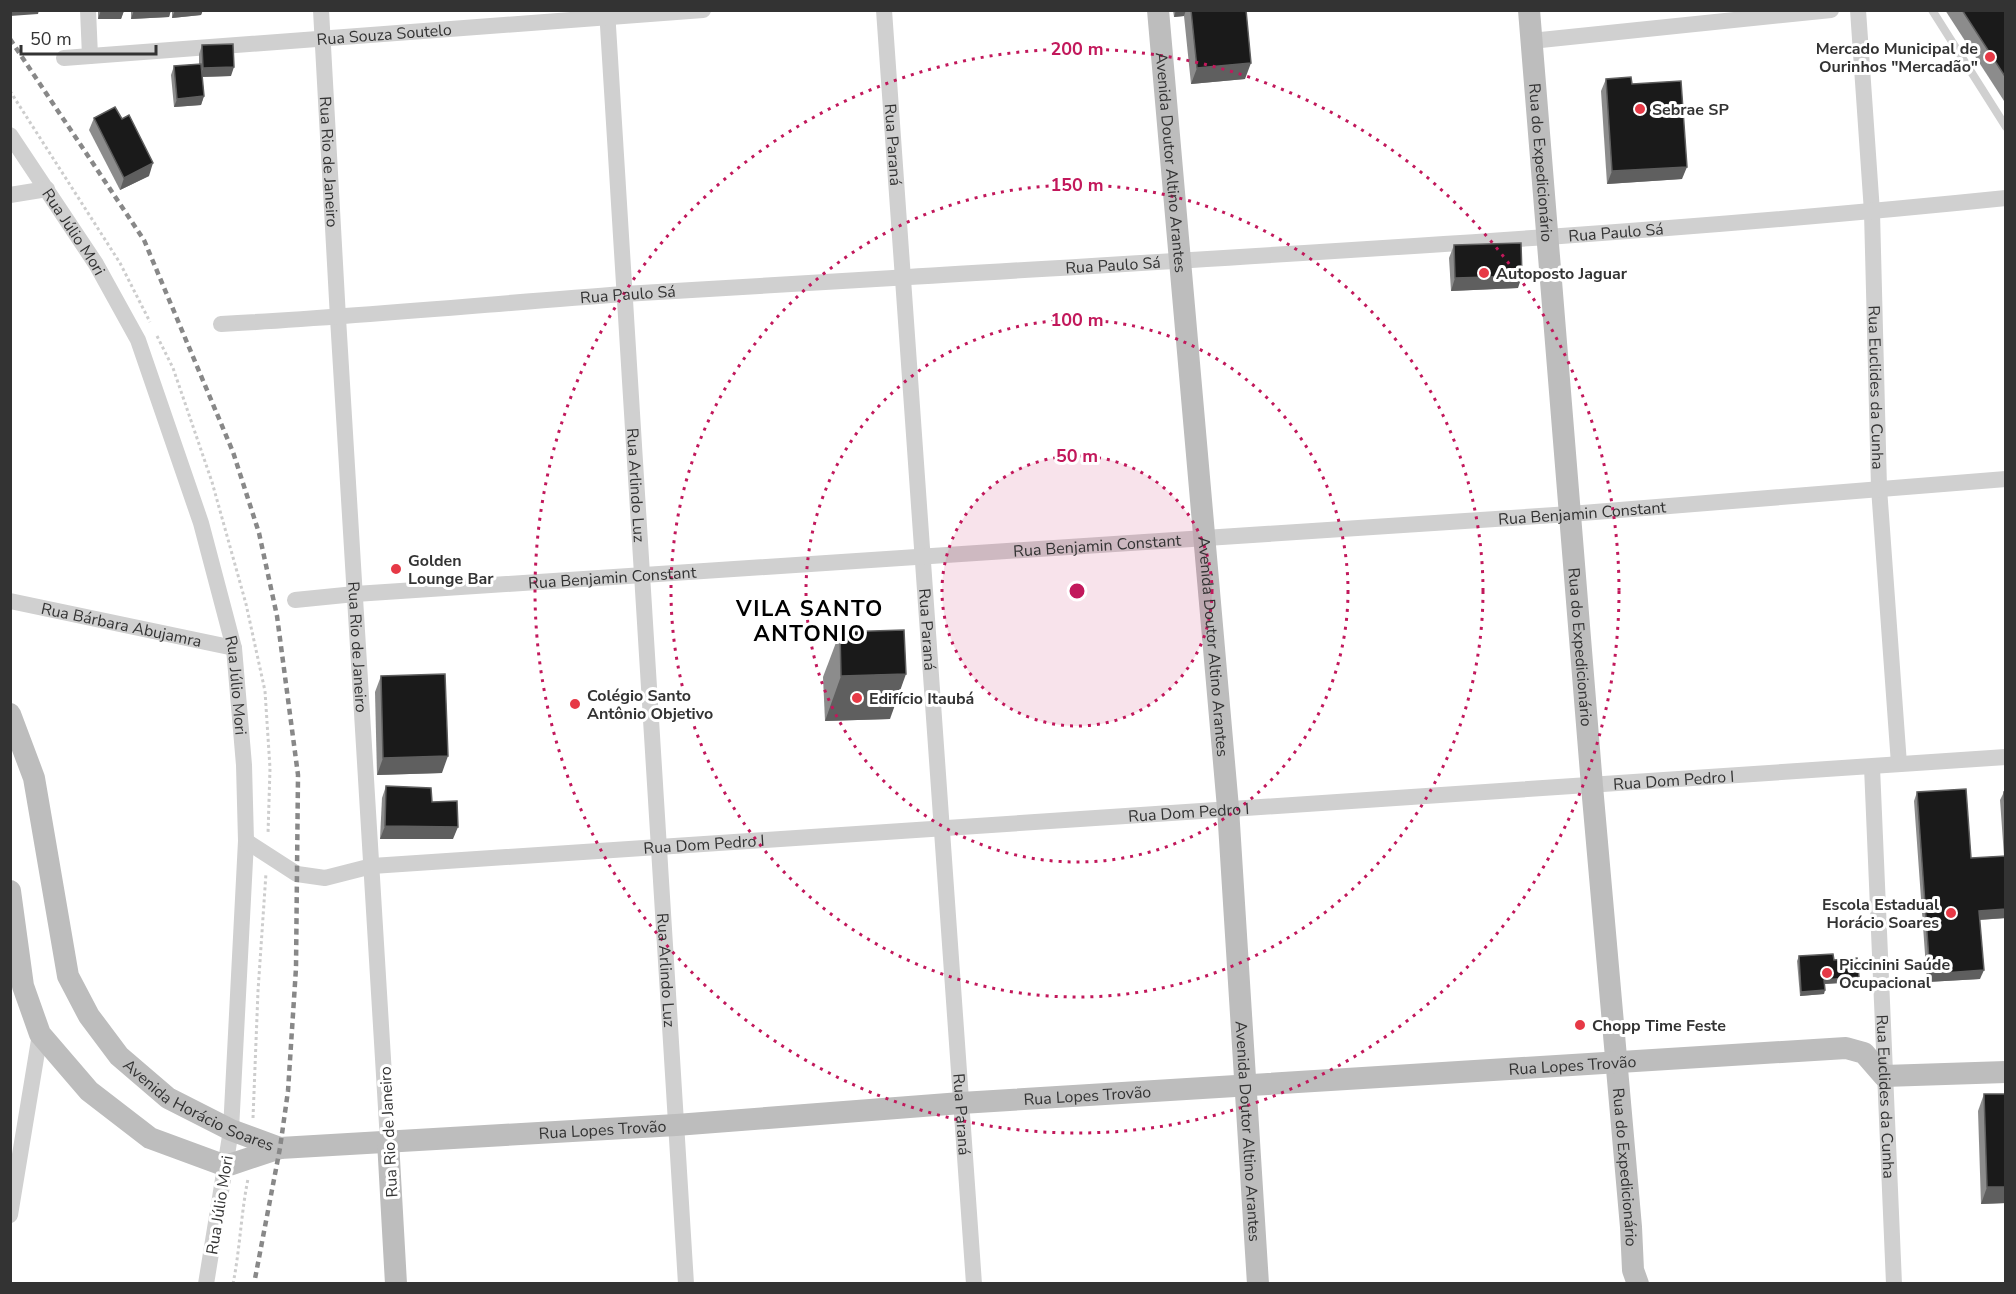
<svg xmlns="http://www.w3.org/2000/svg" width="2016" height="1294" viewBox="0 0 2016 1294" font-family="'Nunito Sans',sans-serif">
  <rect width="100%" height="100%" fill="#fff"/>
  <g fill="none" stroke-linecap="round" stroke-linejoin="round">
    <!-- path -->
    <g stroke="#cdcdcd" stroke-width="3" stroke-dasharray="3 3" stroke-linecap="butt">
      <polyline points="10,91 120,263 150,322"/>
      <polyline points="157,336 173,368 212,482 246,604 265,691 270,768 268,834"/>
      <polyline points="253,1118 258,991 266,873"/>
      <path d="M 233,1284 C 240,1249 241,1213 248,1179"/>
    </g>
    <!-- lane -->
    <polyline stroke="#d0d0d0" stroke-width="8" points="1932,10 2006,127"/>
    <!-- street -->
    <g stroke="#d0d0d0" stroke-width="16">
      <polyline points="88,10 90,56"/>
      <path id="s1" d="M 321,10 L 338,318 L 388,1141"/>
      <path id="s2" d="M 607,10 L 686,1284"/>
      <path id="s3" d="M 884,10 L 974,1284"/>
      <path id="s4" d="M 1858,10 L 1872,212 L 1879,488 L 1899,764"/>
      <polyline points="1531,41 1831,10"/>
      <path id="s5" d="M 64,58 L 703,10"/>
      <path id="s6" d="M 10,135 L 96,264 L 138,340 L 201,523 L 234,648 L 244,765 L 246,841 L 231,1130 L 206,1284"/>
      <polyline points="10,195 47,189"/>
      <path id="s7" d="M 221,324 C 355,317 489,304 624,294 C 714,288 804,283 893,278 C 1264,255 1636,236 2006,198"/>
      <path id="s8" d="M 295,600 L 355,594 L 1570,514 L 2006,479"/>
      <path id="s9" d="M 10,601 L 234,648"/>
      <path id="s10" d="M 1872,767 L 1894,1284"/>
      <path id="s11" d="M 246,841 L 297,874 L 325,878 L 372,866 C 917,829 1461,795 2006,757"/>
      <polyline points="10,1215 40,1034"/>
    </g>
    <!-- secondary -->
    <g stroke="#bdbdbd" stroke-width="22">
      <path id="s12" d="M 1158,10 L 1228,808 L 1258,1284"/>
      <path id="s13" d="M 1529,10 L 1592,786 L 1631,1227 L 1633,1270 L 1638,1284"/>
      <path id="s14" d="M 10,714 L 34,778 L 68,976 L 89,1016 L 119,1056 L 168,1098 L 231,1130 L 280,1148"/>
      <path id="s15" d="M 10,891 L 23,986 L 40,1034 L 89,1091 L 150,1138 L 226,1166 L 280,1148 L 676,1125 L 961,1103 L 1846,1048 L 1864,1053 L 1884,1076 L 2006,1072"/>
      <polyline points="388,1141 396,1284"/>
    </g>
    <!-- rail -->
    <polyline stroke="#888" stroke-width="4.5" stroke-dasharray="6 4.5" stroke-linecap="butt" points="10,39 144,240 233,452 259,533 277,616 298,775 296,968 288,1091 280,1148 254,1284"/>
  </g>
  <!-- wall -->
  <g fill="#8c8c8c">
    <polygon points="98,10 124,10 121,19 98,19"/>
    <polygon points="131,10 171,10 169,17 131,19"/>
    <polygon points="172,10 203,10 201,15 172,18"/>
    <polygon points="1173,10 1246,10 1245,79 1191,84 1184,16 1174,17"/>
    <polygon points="1945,10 2006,10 2006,104"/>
    <polygon points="202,45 231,76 202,77 204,96 201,105 174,107 171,75 174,66 199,64 199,54"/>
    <polygon points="1606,79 1632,84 1682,179 1607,184 1601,91"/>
    <polygon points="94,118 149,176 120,190 89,130"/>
    <polygon points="1454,245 1518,288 1451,291 1449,258"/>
    <polygon points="840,632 890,719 825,721 823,677"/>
    <polygon points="381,676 442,773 377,775 375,692"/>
    <polygon points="386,786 432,802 453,839 380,839 382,798"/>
    <polygon points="1917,792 1971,858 2004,856 2000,800 2004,792 2006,792 2006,918 1980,920 1980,979 1927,982 1914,801"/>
    <polygon points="1799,956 1834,960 1857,982 1825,984 1824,994 1800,996 1797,961"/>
    <polygon points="1984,1094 2006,1203 1981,1204 1978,1111"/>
  </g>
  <!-- shaded-wall -->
  <g fill="#5f5f5f">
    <polygon points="10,10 39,10 38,14 10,16"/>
    <polygon points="101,10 124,11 121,19 98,19"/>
    <polygon points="134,10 171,10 169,17 131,19"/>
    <polygon points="175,10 203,10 201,15 172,18"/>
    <polygon points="216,10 246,10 246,11 216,12"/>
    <polygon points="1176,10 1186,10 1184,16 1174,17"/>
    <polygon points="1251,63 1245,79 1191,84 1197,68"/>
    <polygon points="234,67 231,76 200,77 203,68"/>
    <polygon points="204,96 201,105 174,107 177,99"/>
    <polygon points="153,163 149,176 120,190 124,178"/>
    <polygon points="1687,167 1682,179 1607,184 1612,171"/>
    <polygon points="1522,276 1518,288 1451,291 1455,278"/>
    <polygon points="906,674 890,719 825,721 841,676"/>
    <polygon points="448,756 442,773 377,775 383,758"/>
    <polygon points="385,826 458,827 453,839 380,839"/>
    <polygon points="2006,909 2006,918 1976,920 1979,911"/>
    <polygon points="1984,970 1980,979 1927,982 1930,974"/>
    <polygon points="1859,977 1857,982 1823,984 1824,980"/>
    <polygon points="1825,990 1824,994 1800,996 1801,992"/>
    <polygon points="1987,1187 2006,1187 2006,1203 1981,1204"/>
  </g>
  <!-- building -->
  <g fill="#1a1a1a" stroke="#5f5f5f" stroke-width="1.5">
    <polygon points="1191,10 1246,10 1251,63 1197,68"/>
    <polygon points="1962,10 2006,10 2006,78"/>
    <polygon points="233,44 234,67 203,68 202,45"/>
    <polygon points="201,64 204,96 177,99 174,66"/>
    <polygon points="1631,77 1632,84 1681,81 1687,167 1612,171 1606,79"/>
    <polygon points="115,107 122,119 129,115 153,163 124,178 94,118"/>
    <polygon points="1521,243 1522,276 1455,278 1454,245"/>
    <polygon points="904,630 906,674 841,676 840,632"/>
    <polygon points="445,674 448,756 383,758 381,676"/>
    <polygon points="386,786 431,788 432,802 457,801 458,827 385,826"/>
    <polygon points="1966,789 1971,858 2006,856 2006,909 1979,911 1984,970 1930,974 1917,792"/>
    <polygon points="2004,792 2006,792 2006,820"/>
    <polygon points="1833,954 1834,960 1857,958 1859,977 1824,980 1825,990 1801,992 1799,956"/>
    <polygon points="1984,1094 2006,1094 2006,1187 1987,1187"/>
  </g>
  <!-- distance rings -->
  <circle cx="1077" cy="591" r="135" fill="#c2185b" fill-opacity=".12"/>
  <g fill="none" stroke="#c2185b" stroke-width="3" stroke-dasharray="3 6">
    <circle cx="1077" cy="591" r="135"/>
    <circle cx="1077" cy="591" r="271"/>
    <circle cx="1077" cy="591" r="406"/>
    <circle cx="1077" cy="591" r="542"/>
  </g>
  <!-- markers -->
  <g fill="#e63946" stroke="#fff" stroke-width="2">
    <circle cx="1990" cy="57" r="6"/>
    <circle cx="1640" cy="109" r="6"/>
    <circle cx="1484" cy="273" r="6"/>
    <circle cx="396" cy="569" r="6"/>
    <circle cx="857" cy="698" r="6"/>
    <circle cx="575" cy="704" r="6"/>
    <circle cx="1951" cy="913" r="6"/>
    <circle cx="1827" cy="973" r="6"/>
    <circle cx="1580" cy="1025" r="6"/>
  </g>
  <g text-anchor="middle" stroke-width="6" stroke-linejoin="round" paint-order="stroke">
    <!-- street labels -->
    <g font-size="16" fill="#333" stroke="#fff">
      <text dy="6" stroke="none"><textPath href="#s5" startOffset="321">Rua Souza Soutelo</textPath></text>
      <text dy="6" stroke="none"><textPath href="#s3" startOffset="135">Rua Paraná</textPath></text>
      <text dy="6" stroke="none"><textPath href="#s1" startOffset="152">Rua Rio de Janeiro</textPath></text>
      <text dy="6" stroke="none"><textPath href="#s12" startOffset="153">Avenida Doutor Altino Arantes</textPath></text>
      <text dy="6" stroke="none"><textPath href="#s13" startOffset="153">Rua do Expedicionário</textPath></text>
      <text dy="6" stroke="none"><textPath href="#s7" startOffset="1398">Rua Paulo Sá</textPath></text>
      <text dy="6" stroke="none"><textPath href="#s6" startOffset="116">Rua Júlio Mori</textPath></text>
      <text dy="6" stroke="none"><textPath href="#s7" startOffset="894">Rua Paulo Sá</textPath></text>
      <text dy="6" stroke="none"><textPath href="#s7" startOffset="408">Rua Paulo Sá</textPath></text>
      <text dy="6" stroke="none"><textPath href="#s4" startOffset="378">Rua Euclides da Cunha</textPath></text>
      <text dy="6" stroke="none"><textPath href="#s2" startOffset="476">Rua Arlindo Luz</textPath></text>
      <text dy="6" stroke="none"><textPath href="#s8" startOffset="1290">Rua Benjamin Constant</textPath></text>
      <text dy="6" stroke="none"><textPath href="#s8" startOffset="804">Rua Benjamin Constant</textPath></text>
      <text dy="6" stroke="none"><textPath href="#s8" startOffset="318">Rua Benjamin Constant</textPath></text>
      <text dy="6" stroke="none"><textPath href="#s9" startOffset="114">Rua Bárbara Abujamra</textPath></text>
      <text dy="6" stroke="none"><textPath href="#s3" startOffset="621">Rua Paraná</textPath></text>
      <text dy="6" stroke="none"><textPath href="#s1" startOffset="638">Rua Rio de Janeiro</textPath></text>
      <text dy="6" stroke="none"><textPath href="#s12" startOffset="639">Avenida Doutor Altino Arantes</textPath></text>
      <text dy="6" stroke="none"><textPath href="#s13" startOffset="639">Rua do Expedicionário</textPath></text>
      <text dy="6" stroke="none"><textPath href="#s6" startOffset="602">Rua Júlio Mori</textPath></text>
      <text dy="6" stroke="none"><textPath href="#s11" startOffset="1442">Rua Dom Pedro I</textPath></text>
      <text dy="6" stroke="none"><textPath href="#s11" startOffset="956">Rua Dom Pedro I</textPath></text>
      <text dy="6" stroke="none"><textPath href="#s11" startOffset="470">Rua Dom Pedro I</textPath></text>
      <text dy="6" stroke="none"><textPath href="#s2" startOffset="962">Rua Arlindo Luz</textPath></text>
      <text dy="6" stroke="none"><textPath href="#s15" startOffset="1732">Rua Lopes Trovão</textPath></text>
      <text dy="6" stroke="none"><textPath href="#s15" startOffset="1246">Rua Lopes Trovão</textPath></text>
      <text dy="6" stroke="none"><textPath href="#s10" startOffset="330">Rua Euclides da Cunha</textPath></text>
      <text dy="6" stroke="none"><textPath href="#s14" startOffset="459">Avenida Horácio Soares</textPath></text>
      <text dy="6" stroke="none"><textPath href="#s3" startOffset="1107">Rua Paraná</textPath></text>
      <text dy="6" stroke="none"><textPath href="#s15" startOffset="760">Rua Lopes Trovão</textPath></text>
      <text dy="6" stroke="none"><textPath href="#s12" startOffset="1125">Avenida Doutor Altino Arantes</textPath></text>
      <text transform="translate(388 1132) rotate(-93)" y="6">Rua Rio de Janeiro</text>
      <text dy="6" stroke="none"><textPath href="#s13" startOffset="1161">Rua do Expedicionário</textPath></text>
      <text transform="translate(219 1205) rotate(-81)" y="6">Rua Júlio Mori</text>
    </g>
    <!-- poi labels -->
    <g font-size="16" font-weight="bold" fill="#333" stroke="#fff" text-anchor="start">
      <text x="1978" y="54" text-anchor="end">Mercado Municipal de<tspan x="1978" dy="18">Ourinhos "Mercadão"</tspan></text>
      <text x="1652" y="115">Sebrae SP</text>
      <text x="1496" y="279">Autoposto Jaguar</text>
      <text x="408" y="566">Golden<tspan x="408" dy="18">Lounge Bar</tspan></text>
      <text x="587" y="701">Colégio Santo<tspan x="587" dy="18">Antônio Objetivo</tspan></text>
      <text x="869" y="704">Edifício Itaubá</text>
      <text x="1939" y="910" text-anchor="end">Escola Estadual<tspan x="1939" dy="18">Horácio Soares</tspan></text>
      <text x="1839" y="970">Piccinini Saúde<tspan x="1839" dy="18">Ocupacional</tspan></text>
      <text x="1592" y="1031">Chopp Time Feste</text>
    </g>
    <!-- district labels -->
    <g font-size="22" font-weight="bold" letter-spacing="1.5" fill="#000" stroke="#fff">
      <text x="810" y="616">VILA SANTO<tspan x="810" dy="25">ANTONIO</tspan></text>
    </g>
  </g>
  <circle cx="1077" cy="591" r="9" fill="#c2185b" stroke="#fff" stroke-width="3"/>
  <g font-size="18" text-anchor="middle" font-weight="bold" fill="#c2185b" stroke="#fff" stroke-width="6" stroke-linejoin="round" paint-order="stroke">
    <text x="1077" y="55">200 m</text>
    <text x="1077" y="191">150 m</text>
    <text x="1077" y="326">100 m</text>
    <text x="1077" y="462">50 m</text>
  </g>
  <!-- border -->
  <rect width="2016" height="1294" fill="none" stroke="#333333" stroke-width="24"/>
  <!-- scale -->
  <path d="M21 45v9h135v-9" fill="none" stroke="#333333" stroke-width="3"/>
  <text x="30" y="45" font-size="18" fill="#333333" stroke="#ffffff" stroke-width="4.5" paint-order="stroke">50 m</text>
</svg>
